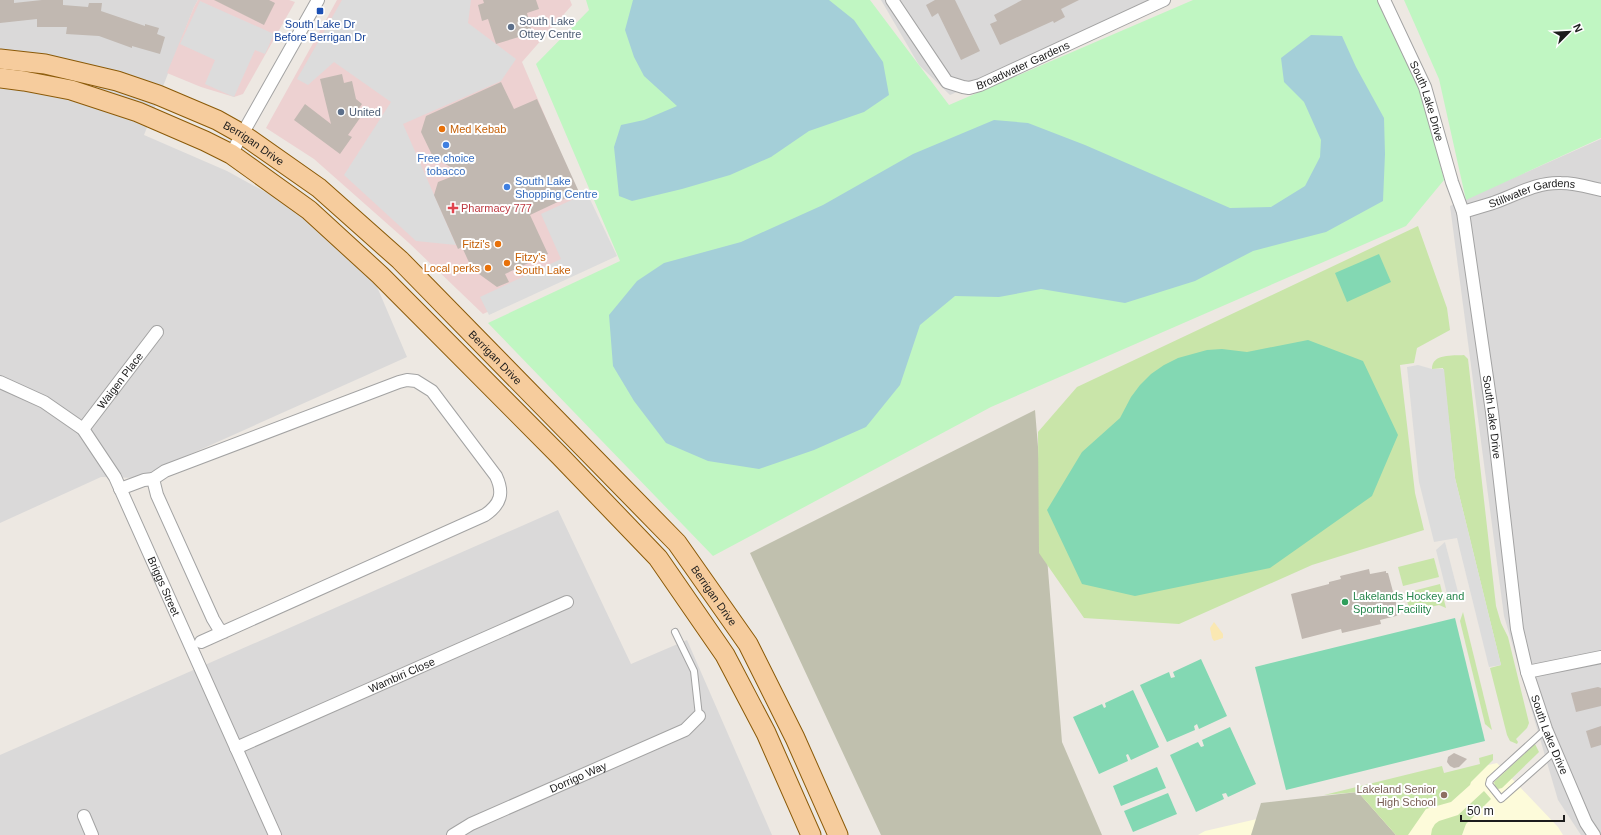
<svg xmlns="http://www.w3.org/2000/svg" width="1601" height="835" viewBox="0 0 1601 835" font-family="Arial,sans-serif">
  <rect width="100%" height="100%" fill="#ede8e2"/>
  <!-- residential -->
  <g fill="#dad9d9">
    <polygon points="0,0 198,0 194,7 144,135 227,171 296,209 375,282 407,357 137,478 101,477 0,523"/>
    <polygon points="881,0 1172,0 950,95 919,65"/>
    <polygon points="1601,139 1601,835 1581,835 1558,800 1504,616 1450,206"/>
    <polygon points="558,510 631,664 687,640 772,835 0,835 0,755"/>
  </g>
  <!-- commercial -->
  <g fill="#edd1d1">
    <polygon points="198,0 289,0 295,2 243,94 234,97 201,87 167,73 194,7"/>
    <polygon points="337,0 570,0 572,5 522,62 605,257 483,314 409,243 314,159 266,128"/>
  </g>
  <!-- education -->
  <polygon fill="#fdfbda" points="1497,763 1558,827 1563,835 1198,835 1205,831"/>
  <!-- construction -->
  <g fill="#c0c0ae">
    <polygon points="1035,410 1062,742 1102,835 881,835 750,553"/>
    <polygon points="1358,792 1396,835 1251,835 1261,803"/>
  </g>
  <!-- grass -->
  <g fill="#c9e5a9">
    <polygon points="1418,226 1447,308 1450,330 1417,348 1414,363 1400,365 1415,493 1424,530 1312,565 1179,624 1084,618 1039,553 1038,432 1077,387"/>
    <path d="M 1464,355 L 1468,359 L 1496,606 L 1501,623 L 1508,637 L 1529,723 L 1527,728 L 1516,739 L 1518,742 L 1517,744 L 1510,741 L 1507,735 L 1490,668 L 1501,665 L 1455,478 L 1443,368 L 1432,369 C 1432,353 1453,356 1464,355 Z"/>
    <polygon points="1434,558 1439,577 1403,586 1398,567"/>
    <polygon points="1440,584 1446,608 1439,605 1410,612 1405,593"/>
    <polygon points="1463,612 1492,730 1485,724 1460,621"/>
    <polygon points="1535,744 1539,752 1502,788 1498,789 1495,786 1494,782"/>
    <polygon points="1493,754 1493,760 1471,782 1470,785 1451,802 1426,809 1408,835 1396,835 1358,792 1324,795 1442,766 1444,773 1480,764 1479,758"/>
    <polygon points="1484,791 1491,799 1466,824 1462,835 1431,835 1432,829 1435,824 1439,821 1458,815"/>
  </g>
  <!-- sand -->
  <polygon fill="#fae8b2" points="1214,622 1223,634 1223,638 1214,641 1212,638 1210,628"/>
  <!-- park -->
  <g fill="#c0f6c2">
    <polygon points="586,0 870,0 949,105 1193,0 1382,0 1422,86 1444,180 1406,226 991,407 713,556 488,323 620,261 536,64 589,10"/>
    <polygon points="1404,0 1601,0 1601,138 1466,200 1439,79"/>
  </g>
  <!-- pitch -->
  <g fill="#83d8b3">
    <polygon points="1379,254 1391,282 1347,302 1335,273"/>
    <polygon points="1308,340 1363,361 1398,435 1372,496 1270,568 1135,596 1082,584 1047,510 1082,452 1120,418 1131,397 1140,385 1151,374 1164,365 1178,358 1207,350 1222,349 1247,352"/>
    <polygon points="1455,618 1485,741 1286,790 1255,667"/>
    <polygon points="1201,659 1227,716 1199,729 1197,724 1194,726 1195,730 1167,742 1140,685 1169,672 1171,678 1175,677 1173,672"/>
    <polygon points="1133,690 1159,747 1131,760 1128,754 1126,755 1128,761 1099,774 1073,717 1102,704 1104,708 1106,707 1105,703"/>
    <polygon points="1230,727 1256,784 1228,797 1226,793 1222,794 1224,799 1196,812 1170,755 1198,742 1201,747 1204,746 1202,740"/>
    <polygon points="1157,767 1166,788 1121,806 1113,786"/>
    <polygon points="1168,793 1177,814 1133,832 1124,811"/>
  </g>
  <!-- parking -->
  <g fill="#dcdcdc">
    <polygon points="342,0 471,0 468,23 516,59 501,81 403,124 456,245 416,241 344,175 391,102 334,62 308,85 297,79"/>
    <polygon points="200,1 274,34 265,54 255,50 234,97 205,84 215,60 180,44"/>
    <polygon points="587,193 617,256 489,315 480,297 561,259 541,214"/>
    <polygon points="1418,365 1432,369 1444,369 1455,478 1501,665 1489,667 1457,538 1434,542 1419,482 1407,367"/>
    <polygon points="1445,542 1459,596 1448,598 1436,550"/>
  </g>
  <!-- water -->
  <g fill="#a4cfd8">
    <polygon points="633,0 829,0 854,20 883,62 889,95 864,112 809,131 771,157 730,175 682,189 632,201 619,196 614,147 621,125 644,120 677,106 644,76 634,57 625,30"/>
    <polygon points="1311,35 1342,36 1356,67 1384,118 1385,154 1383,201 1326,232 1253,251 1195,281 1125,303 1041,289 999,297 955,296 920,325 900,385 866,427 814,450 759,469 708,461 666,443 634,401 613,366 609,315 637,281 664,263 741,242 823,205 913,154 994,120 1028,123 1085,145 1230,208 1271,207 1305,186 1320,157 1321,140 1304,102 1284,82 1281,58"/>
  </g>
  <!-- building -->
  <g fill="#c1b8b1">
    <polygon points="0,0 14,0 14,3 42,0 63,0 63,5 88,7 89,3 102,3 101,11 145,26 145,24 159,28 157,34 165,37 160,54 132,46 132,48 99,36 66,34 67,27 37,27 37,19 0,23"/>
    <polygon points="214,0 269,0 275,3 264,25"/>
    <polygon points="483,0 536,0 539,9 527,13 532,33 496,44 488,19 482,21 478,5 484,3"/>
    <polygon points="935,0 955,0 980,51 961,60 938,13 932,17 926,5"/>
    <polygon points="1022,0 1079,0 1061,9 1065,17 1054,23 1053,21 1000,45 990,24 997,21 994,15"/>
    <polygon points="342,74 344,83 352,81 356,99 362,104 358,110 360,118 348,135 352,137 340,154 294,120 305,104 331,124 320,79"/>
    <polygon points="501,82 514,109 537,99 579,192 530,215 548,254 505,274 509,282 497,287 472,269 462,247 458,249 434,195 438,182 461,173 433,157 421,132 426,116"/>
    <polygon points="1369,569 1370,574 1386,571 1386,573 1388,573 1399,614 1396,616 1380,620 1381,624 1342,633 1341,629 1302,639 1291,594 1329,584 1329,582 1341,579 1340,576"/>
    <polygon points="1598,687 1601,688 1601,706 1576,712 1571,693"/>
    <polygon points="1601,726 1601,745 1591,748 1586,731"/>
    <polygon points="1454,753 1467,759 1459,767 1454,768 1450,766 1447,762 1448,757"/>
  </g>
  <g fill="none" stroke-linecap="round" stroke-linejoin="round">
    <defs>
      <g id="lane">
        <polyline points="675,632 694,671 699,716"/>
        <polyline points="1546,729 1490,780 1489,784 1501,799 1555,751"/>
      </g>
      <g id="street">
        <path id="s1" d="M 892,0 L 947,82 L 963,87 L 969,88 L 980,85 L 1164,0"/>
        <path id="s2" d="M 1384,0 L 1425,87 L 1452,182 L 1463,212 L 1492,412 L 1517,629 L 1527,672 L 1546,729 L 1586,823 L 1594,835"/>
        <polyline points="231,154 318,0"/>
        <path id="s3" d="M 1463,212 C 1473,209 1483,206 1493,203 C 1516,195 1536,182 1561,183 C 1575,183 1588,187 1601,190"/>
        <path id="s4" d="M 0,382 L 44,402 L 83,429 L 115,477 L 275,835"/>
        <path id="s5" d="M 83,429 L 157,332"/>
        <polyline points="120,489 144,480 153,479"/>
        <path d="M 201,642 L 485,515 C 501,504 504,493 496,476 L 432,391 L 416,381 L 407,380 L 399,382 L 165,471 L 153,479 L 157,495 L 213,619 L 219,629 L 224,632"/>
        <polyline points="1527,672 1601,657"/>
        <path id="s6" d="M 236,748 L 567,602"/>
        <polyline points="84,816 92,835"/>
        <path id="s7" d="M 453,835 L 471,824 L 685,730 L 699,716"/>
      </g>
      <g id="primary">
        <path id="s8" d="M 0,59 L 45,64 L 117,81 L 158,95 L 217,120 L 242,134 L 319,188 L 400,260 L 677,543 L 748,644 L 795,738 L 838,835"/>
        <polyline points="0,78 24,81 71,90 138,112 205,141 231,154 309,210 380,275 560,456 658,558 725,655 766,733 811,835"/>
      </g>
    </defs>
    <!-- lane casing -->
    <use href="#lane" stroke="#a3a3a3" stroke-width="8"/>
    <!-- street casing -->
    <use href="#street" stroke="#a3a3a3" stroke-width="14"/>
    <!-- primary casing -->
    <use href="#primary" stroke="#8b5a08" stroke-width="21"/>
    <!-- lane -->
    <use href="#lane" stroke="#fff" stroke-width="6"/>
    <!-- street -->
    <use href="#street" stroke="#fff" stroke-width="12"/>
    <!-- primary -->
    <use href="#primary" stroke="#f6cc9d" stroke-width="19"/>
  </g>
  <!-- markers -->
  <rect fill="#1a4fb4" stroke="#fff" stroke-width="1.5" x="316" y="7" width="8" height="8" rx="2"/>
  <g fill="#5c6f8a" stroke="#fff" stroke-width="1.5">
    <circle cx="511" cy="27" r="4"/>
    <circle cx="341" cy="112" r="4"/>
  </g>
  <g fill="#e8710a" stroke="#fff" stroke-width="1.5">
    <circle cx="442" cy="129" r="4"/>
    <circle cx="498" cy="244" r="4"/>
    <circle cx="507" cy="263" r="4"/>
    <circle cx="488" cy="268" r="4"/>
  </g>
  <g fill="#3f7fe0" stroke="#fff" stroke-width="1.5">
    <circle cx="446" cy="145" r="4"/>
    <circle cx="507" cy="187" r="4"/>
  </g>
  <path fill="#e0444e" stroke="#fff" stroke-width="1.5" d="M451 202h4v4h4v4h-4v4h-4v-4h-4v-4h4z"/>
  <circle fill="#2e9e5b" stroke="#fff" stroke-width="1.5" cx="1345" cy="602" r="4"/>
  <circle fill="#8d6e63" stroke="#fff" stroke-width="1.5" cx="1444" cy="795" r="4"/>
  <g text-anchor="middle" stroke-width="4" stroke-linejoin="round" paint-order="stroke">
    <!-- service labels -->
    <g font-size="11" fill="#4e5e75" stroke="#fff" text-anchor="start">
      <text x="519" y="25">South Lake<tspan x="519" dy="13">Ottey Centre</tspan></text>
      <text x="349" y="116">United</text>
    </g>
    <!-- transit labels -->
    <g font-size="11" fill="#164399" stroke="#fff">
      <text x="320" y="28">South Lake Dr<tspan x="320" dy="13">Before Berrigan Dr</tspan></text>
    </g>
    <!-- street labels -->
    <g font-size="11" fill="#1c1c1c" stroke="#fff">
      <text dy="4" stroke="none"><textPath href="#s1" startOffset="180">Broadwater Gardens</textPath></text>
      <text dy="4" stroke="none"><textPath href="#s2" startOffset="110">South Lake Drive</textPath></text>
      <text dy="4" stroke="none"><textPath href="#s8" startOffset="270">Berrigan Drive</textPath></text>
      <text dy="4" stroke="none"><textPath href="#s3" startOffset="72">Stillwater Gardens</textPath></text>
      <text dy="4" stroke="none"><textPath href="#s8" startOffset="594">Berrigan Drive</textPath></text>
      <text dy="4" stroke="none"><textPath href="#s5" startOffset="61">Waigen Place</textPath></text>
      <text dy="4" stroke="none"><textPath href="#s2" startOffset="434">South Lake Drive</textPath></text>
      <text dy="4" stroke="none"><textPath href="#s4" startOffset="273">Briggs Street</textPath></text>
      <text dy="4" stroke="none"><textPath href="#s8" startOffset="918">Berrigan Drive</textPath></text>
      <text dy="4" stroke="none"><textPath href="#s6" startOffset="181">Wambiri Close</textPath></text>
      <text dy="4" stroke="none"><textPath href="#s2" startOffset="758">South Lake Drive</textPath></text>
      <text dy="4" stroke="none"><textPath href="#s7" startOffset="138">Dorrigo Way</textPath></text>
    </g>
    <!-- food labels -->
    <g font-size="11" fill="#c56008" stroke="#fff" text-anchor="start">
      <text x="450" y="133">Med Kebab</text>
      <text x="490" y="248" text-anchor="end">Fitzi's</text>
      <text x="515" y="261">Fitzy's<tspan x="515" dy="13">South Lake</tspan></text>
      <text x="480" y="272" text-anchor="end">Local perks</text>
    </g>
    <!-- shop labels -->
    <g font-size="11" fill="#366cbe" stroke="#fff">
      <text x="446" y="162">Free choice<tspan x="446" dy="13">tobacco</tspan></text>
      <text x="515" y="185" text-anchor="start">South Lake<tspan x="515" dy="13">Shopping Centre</tspan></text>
    </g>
    <!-- health labels -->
    <g font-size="11" fill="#be3a42" stroke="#fff" text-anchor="start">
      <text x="461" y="212">Pharmacy 777</text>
    </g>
    <!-- leisure labels -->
    <g font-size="11" fill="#27864d" stroke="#fff" text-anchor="start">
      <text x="1353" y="600">Lakelands Hockey and<tspan x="1353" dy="13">Sporting Facility</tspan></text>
    </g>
    <!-- education labels -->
    <g font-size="11" fill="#785e54" stroke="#fff" text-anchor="end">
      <text x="1436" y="793">Lakeland Senior<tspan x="1436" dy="13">High School</tspan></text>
    </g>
  </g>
  <!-- north arrow -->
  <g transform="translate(1569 32) rotate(66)" stroke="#ffffff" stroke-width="3" paint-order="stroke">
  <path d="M0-3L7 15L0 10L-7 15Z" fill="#1c1c1c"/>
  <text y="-6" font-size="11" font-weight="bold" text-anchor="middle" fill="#1c1c1c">N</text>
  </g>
  <!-- scale -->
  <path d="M1461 815v6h103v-6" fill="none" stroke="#1c1c1c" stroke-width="2"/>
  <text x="1467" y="815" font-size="12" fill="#1c1c1c" stroke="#ffffff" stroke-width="3" paint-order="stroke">50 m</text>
</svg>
